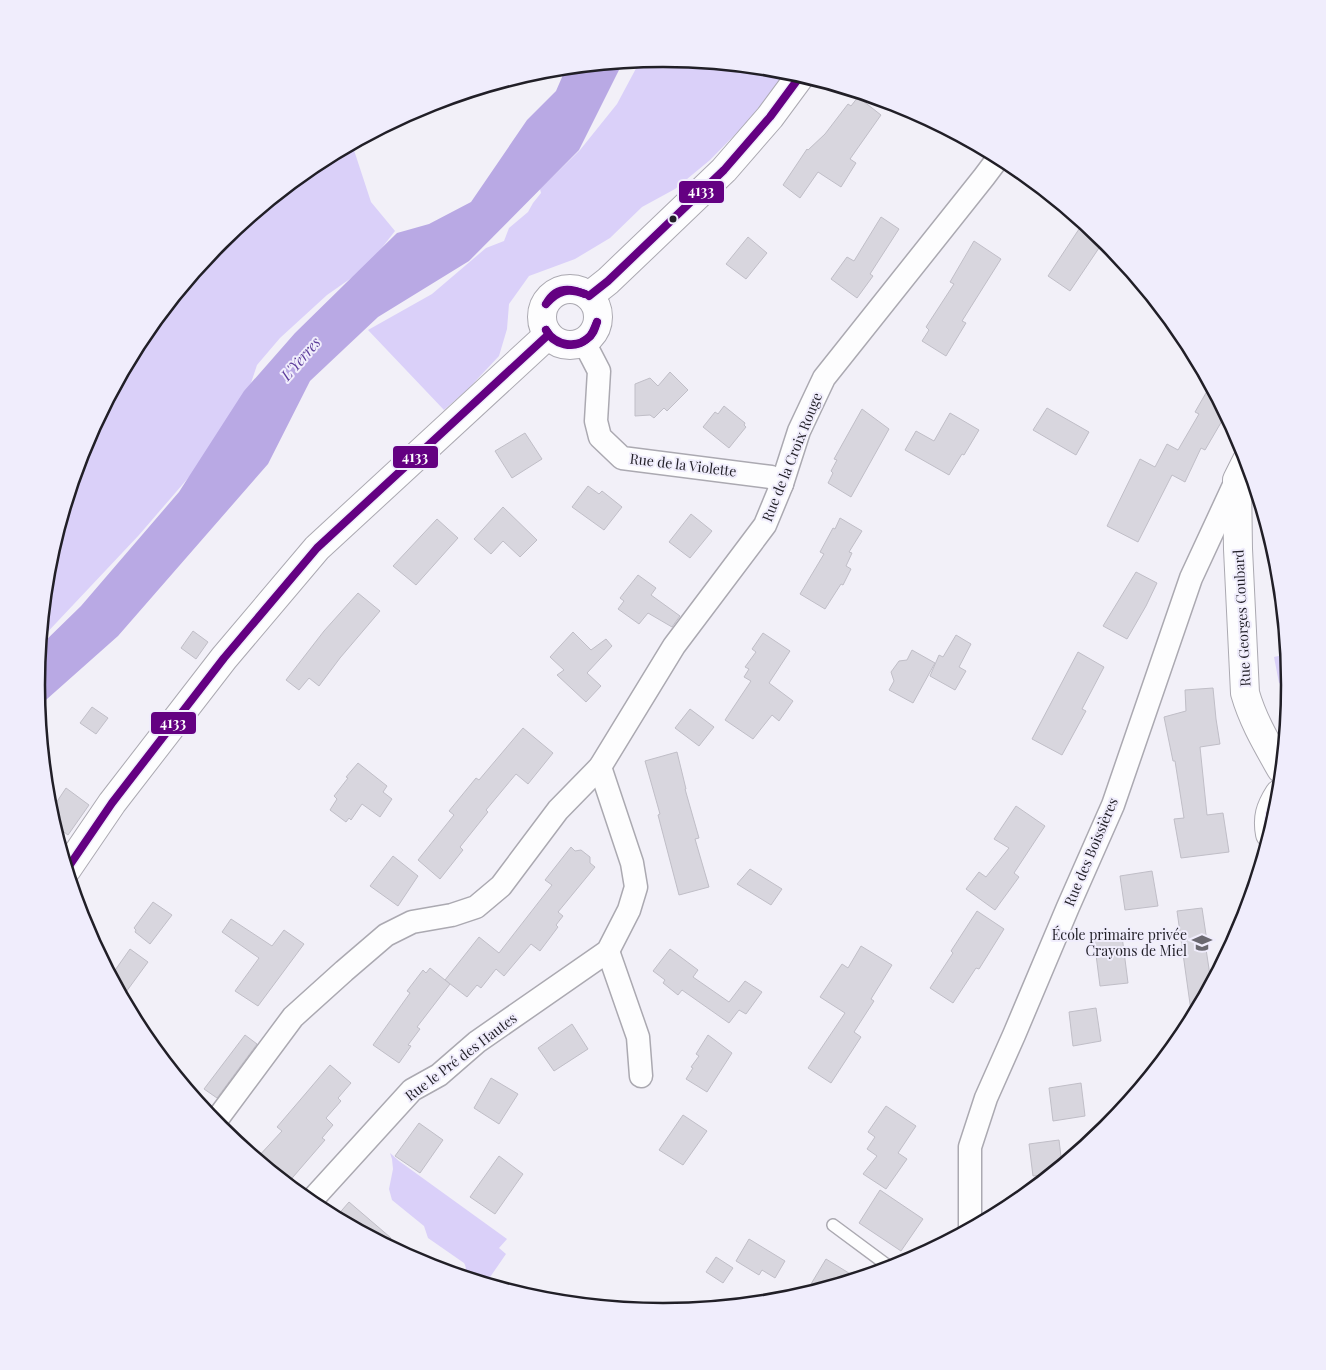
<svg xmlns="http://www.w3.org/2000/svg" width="1326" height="1370" viewBox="0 0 1326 1370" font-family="'Playfair Display',serif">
  <rect width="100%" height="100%" fill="#f2f0f8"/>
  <!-- green -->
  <g fill="#dad0f9">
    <polygon points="663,58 787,71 768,101 710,160 675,189 642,207 610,238 575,259 529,276 509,304 507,329 499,356 468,389 444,410 368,330 432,294 486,248 504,241 509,228 528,212 533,203 541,193 540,189 580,150 617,104 640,61"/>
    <polygon points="352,144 371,202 395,231 367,267 327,295 280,338 257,365 251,383 195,470 139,535 41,639 48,562 84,445 142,337 220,242 315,164"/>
    <polygon points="1287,654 1289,681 1279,683 1274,657"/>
    <path d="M 390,1153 L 399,1161 L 507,1239 L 499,1248 L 506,1254 L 486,1283 L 463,1276 C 466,1271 467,1268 464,1263 L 428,1238 L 424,1226 L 392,1200 L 389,1189 L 393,1169 L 392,1159 Z"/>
  </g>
  <!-- water -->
  <polygon fill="#b9a9e4" points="623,62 579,150 469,261 378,317 310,381 268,464 118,636 38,707 36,685 40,646 81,606 179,492 244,391 295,333 397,233 429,224 471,202 527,120 556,91 566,68"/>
  <!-- building -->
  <g fill="#d8d6de" stroke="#c0bec7">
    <polygon points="858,97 881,115 850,159 856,163 841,187 818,172 800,198 783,185 807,149 808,150 825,134 848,104 851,106"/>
    <polygon points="881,217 899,229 870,274 873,276 857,298 831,279 847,257 854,261"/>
    <polygon points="1083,223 1102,239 1097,246 1099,248 1070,291 1048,276"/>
    <polygon points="748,237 767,253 746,279 726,264"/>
    <polygon points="974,241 1001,259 962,321 966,323 946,356 922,341 929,330 926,327 954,284 950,282"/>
    <polygon points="670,372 688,390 667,411 664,408 654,418 650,415 635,416 635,384 650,378 658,386"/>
    <polygon points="1210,386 1226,414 1205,450 1201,448 1185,482 1172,475 1138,542 1107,526 1140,459 1155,467 1167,444 1178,450 1199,414 1195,412"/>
    <polygon points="724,406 745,423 744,425 746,427 729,448 703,427 715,412 718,414"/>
    <polygon points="1047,408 1089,432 1076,455 1033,430"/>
    <polygon points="862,409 889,429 851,497 828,483 833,473 831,471 837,460 834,459"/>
    <polygon points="950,413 979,430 964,455 962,454 949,475 905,450 916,431 934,441"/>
    <polygon points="525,433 542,459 512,478 495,451"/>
    <polygon points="588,486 599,494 602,491 622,507 604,530 572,507"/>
    <polygon points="503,507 537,540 520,557 503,541 491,554 474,539"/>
    <polygon points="691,514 712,531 690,558 669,542"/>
    <polygon points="840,518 862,531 849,552 852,553 846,566 851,569 843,585 841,584 825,609 800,594 824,554 820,552 833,528 835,529"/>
    <polygon points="437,519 458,538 416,585 393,566"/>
    <polygon points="1136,572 1157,583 1146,606 1127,639 1103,626"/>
    <polygon points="638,575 656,588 651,595 680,616 672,627 648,613 639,624 618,609 624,601 620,598"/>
    <polygon points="358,593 380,611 340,658 319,686 309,678 299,690 286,680 324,631"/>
    <polygon points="193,631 208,642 196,659 181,648"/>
    <polygon points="573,632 591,650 606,639 612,646 587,673 601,686 586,702 557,675 564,670 550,657"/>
    <polygon points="763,633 790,651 769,683 793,701 779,721 772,715 753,739 725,720 751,681 744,677 749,669 745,667 756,652 752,649"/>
    <polygon points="956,635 971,644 959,667 966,671 955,690 930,676 939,655 943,657"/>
    <polygon points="912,650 935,663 913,703 889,690 894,681 891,672 899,661 907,660"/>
    <polygon points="1078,652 1104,667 1082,709 1086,711 1062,755 1032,739"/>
    <polygon points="1213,688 1216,719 1220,744 1200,747 1207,815 1223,813 1229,852 1181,858 1174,819 1184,818 1175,761 1173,761 1164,717 1186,711 1185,690"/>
    <polygon points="92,707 108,718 96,734 80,723"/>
    <polygon points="690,709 714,727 699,746 675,728"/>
    <polygon points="523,728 553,753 528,784 516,774 486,810 488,812 460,847 463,850 440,879 418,860 454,815 449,811 476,778 479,780"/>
    <polygon points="677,752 686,789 685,789 699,838 695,839 709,887 679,895 658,815 660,814 645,761"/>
    <polygon points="358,763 387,786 383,792 392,799 380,817 362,804 351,820 349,818 346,822 330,810 337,799 334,796 348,778 346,777"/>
    <polygon points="66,788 89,805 68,835 53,824 50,812"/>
    <polygon points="1016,806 1045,826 1014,873 1019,877 995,910 966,889 979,872 986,877 1009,848 994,839"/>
    <polygon points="571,847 575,851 581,850 590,857 590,863 595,867 558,912 563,916 556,925 558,927 540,951 531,944 504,976 496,969 481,988 477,985 467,997 445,980 479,937 499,953 552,885 545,880"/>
    <polygon points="393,856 418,876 398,906 370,886"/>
    <polygon points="750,869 782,889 771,905 737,884"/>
    <polygon points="1152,871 1158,906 1125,910 1120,876"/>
    <polygon points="153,902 172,915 150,944 135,932 136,930 134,928"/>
    <polygon points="1202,908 1208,948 1206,949 1211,982 1192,1018 1177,911"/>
    <polygon points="977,911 1004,929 979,969 976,968 953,1003 930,988 953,953 951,951"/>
    <polygon points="231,919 272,946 284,930 304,944 258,1006 235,991 259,958 222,932"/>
    <polygon points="1122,936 1128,983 1100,986 1094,939"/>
    <polygon points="861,946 892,965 871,999 874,1001 854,1032 861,1037 831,1083 808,1068 845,1013 820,997 842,964 848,968"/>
    <polygon points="130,949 148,962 126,992 115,984 111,976"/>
    <polygon points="670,949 698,970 693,977 729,1002 745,981 762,992 746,1014 739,1010 729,1023 682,990 678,995 663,983 665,980 653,971"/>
    <polygon points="430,968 450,984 417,1027 420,1029 408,1045 411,1046 399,1063 373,1045 410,993 407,991 423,970 426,973"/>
    <polygon points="1096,1008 1101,1041 1073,1046 1069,1012"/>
    <polygon points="572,1024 588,1049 554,1071 538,1048"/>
    <polygon points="245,1035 257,1044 217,1098 204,1089"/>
    <polygon points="708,1035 732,1053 707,1092 686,1079 693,1068 691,1067 699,1056 696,1054"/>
    <polygon points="330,1065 351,1083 338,1098 341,1101 326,1118 333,1125 322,1138 325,1140 287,1184 257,1158 282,1131 277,1127"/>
    <polygon points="491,1078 518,1094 499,1124 474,1108"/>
    <polygon points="1081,1083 1085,1116 1053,1121 1049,1088"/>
    <polygon points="886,1106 916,1126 898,1153 907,1159 886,1189 863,1174 877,1156 867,1149 875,1137 868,1132"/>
    <polygon points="683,1115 707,1131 683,1165 659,1150"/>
    <polygon points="419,1123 443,1140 420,1173 395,1156"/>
    <polygon points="1059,1140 1062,1165 1050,1174 1033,1176 1029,1144"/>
    <polygon points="499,1156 523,1174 495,1214 470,1197"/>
    <polygon points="880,1190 923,1219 901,1251 859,1223"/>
    <polygon points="349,1202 391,1238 387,1245 336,1217"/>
    <polygon points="749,1239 785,1261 775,1278 762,1270 759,1275 736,1261"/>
    <polygon points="716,1257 733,1268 723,1283 706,1272"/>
    <polygon points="826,1259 857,1278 805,1294"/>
  </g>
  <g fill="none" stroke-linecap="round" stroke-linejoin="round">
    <defs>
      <polyline id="service" points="833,1225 891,1268"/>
      <g id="minor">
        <polyline points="584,342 599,371 596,421 600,437 622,458 771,477 782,484"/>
        <polyline points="608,951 638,1037 641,1076"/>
        <polyline points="215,1122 293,1017 344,971 386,935 412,922 452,915 476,907 501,886 558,810 600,767 674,646 765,525 782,484 799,431 824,378 984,177 999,157"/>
        <polyline points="310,1202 412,1090 439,1075 477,1042 608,951 629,910 636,887 632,863 600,767"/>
        <polyline points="970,1228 970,1147 986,1098 1014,1035 1068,907 1113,805 1191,578 1236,481"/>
      </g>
      <g id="tertiary">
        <circle cx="570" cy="317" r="28"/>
        <polyline points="589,296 608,281 724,170 770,117 801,75"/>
        <path d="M 1247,460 L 1237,480 L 1238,549 L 1245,693 C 1253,721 1267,744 1281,769"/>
        <path d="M 1270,834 C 1267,818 1270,808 1279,794"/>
        <polyline points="67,869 112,803 224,658 317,548 548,335"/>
      </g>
    </defs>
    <!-- service casing -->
    <use href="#service" stroke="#aba9b1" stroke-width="14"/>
    <!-- minor casing -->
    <use href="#minor" stroke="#aba9b1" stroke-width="25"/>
    <!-- tertiary casing -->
    <use href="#tertiary" stroke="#aba9b1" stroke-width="30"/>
    <!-- service -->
    <use href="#service" stroke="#fdfdfe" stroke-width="11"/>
    <!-- minor -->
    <use href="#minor" stroke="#fdfdfe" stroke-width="22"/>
    <!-- tertiary -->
    <use href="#tertiary" stroke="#fdfdfe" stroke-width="28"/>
    <defs>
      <g id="bus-1">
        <polyline points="589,296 608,281 724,170 770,117 801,75"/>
        <path d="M 546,304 C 555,287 569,287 585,294"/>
        <path d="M 546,304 C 558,290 568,288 585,294"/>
        <path d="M 546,330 C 555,345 577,350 590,336 C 593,333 595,326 597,322"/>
        <path d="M 546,330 C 553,345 574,350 587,339 C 593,335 595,329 597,322"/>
        <path d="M 1270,833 C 1268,818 1271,807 1279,794"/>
        <polyline points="67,869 112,803 224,658 317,548 548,335"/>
      </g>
    </defs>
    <!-- bus-1 casing -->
    <use href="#bus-1" stroke="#f0edfc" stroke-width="11"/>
    <!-- bus-1 -->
    <use href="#bus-1" stroke="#640082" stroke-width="8"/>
  </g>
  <!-- icons -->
  <defs>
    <symbol id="school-bare" viewBox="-9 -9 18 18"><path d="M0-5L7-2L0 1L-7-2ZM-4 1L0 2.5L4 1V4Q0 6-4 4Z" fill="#6a6870" stroke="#f0edfc" stroke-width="2.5" paint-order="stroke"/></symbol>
  </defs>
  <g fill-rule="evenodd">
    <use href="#school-bare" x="1188" y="929" width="28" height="28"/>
  </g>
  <!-- markers -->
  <circle fill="#211f27" stroke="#f0edfc" stroke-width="2" cx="673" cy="219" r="4.5"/>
  <g text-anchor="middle" stroke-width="4" stroke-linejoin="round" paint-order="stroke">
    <!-- street labels -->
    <g font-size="14" fill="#211f27" stroke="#f0edfc">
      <text transform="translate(792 457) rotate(-68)" y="5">Rue de la Croix Rouge</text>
      <text transform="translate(683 465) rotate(7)" y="5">Rue de la Violette</text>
      <text transform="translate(1242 618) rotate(-93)" y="5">Rue Georges Coubard</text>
      <text transform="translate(1091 852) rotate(-67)" y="5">Rue des Boissières</text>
      <text transform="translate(461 1057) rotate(-37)" y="5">Rue le Pré des Hautes</text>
    </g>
    <!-- poi labels -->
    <g font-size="14" fill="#211f27" stroke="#f0edfc" text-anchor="end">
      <text x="1187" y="940">École primaire privée<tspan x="1187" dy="16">Crayons de Miel</tspan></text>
    </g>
    <!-- water labels -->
    <g font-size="15" font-style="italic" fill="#5b3b99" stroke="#f0edfc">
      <text transform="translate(301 359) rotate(-49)" y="5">L'Yerres</text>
    </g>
  </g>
  <!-- crop -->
  <path d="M0 0H1326V1370H0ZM45 685a618 618 0 1 1 1236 0a618 618 0 1 1-1236 0Z" fill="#f0edfc" fill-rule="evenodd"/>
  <path fill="none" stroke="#211f27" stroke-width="2.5" d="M45 685a618 618 0 1 1 1236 0a618 618 0 1 1-1236 0Z"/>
  <g stroke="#f0edfc" stroke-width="2">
    <rect x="678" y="180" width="47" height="24" rx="5" fill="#640082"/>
    <rect x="392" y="445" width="47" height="24" rx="5" fill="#640082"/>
    <rect x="150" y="711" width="47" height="24" rx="5" fill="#640082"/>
  </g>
  <g font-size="14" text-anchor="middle" font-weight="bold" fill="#fff">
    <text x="701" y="196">4133</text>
    <text x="415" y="462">4133</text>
    <text x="173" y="728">4133</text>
  </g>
</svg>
